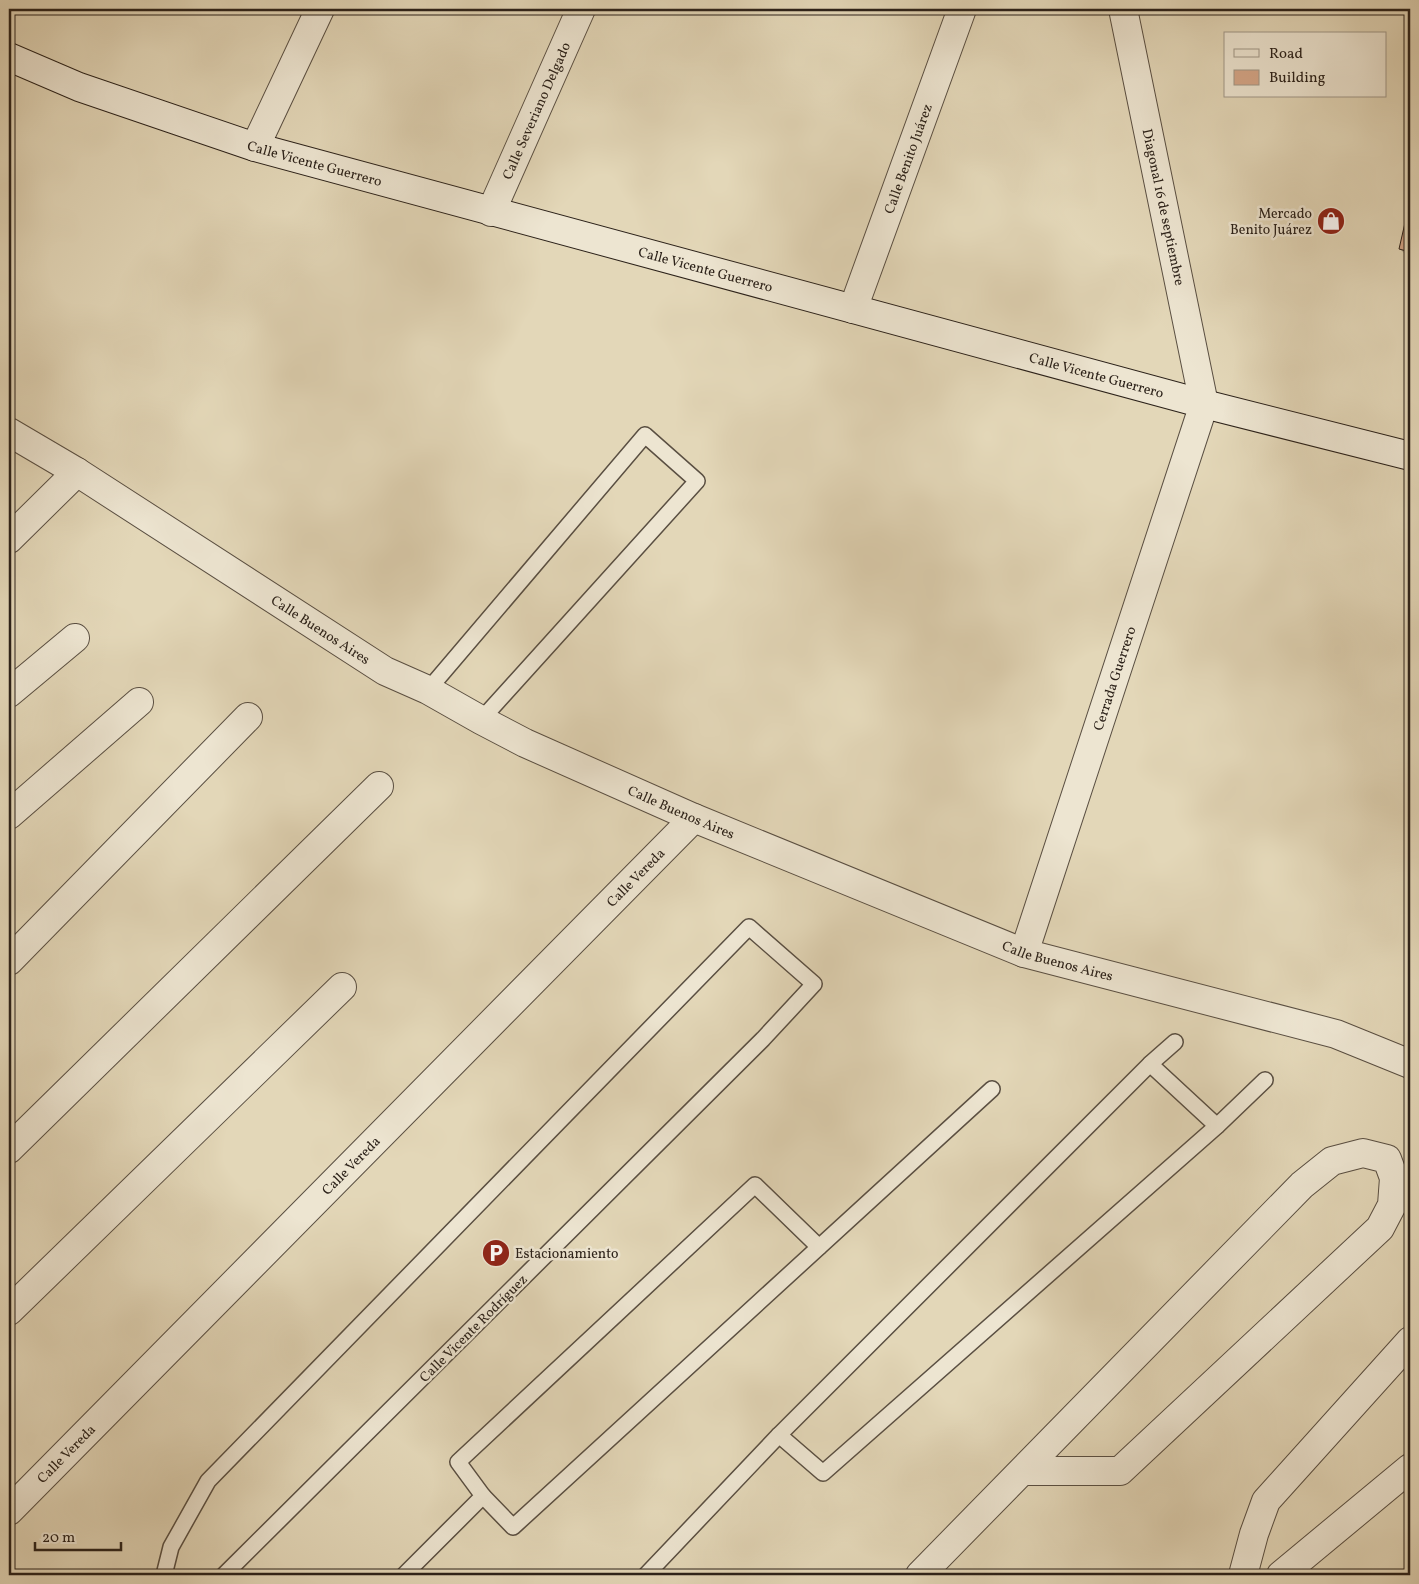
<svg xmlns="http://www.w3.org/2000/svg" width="1419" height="1584" viewBox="0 0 1419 1584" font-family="Vollkorn,serif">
  <rect width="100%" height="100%" fill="#e3d7b8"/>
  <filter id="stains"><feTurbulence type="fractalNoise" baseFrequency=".004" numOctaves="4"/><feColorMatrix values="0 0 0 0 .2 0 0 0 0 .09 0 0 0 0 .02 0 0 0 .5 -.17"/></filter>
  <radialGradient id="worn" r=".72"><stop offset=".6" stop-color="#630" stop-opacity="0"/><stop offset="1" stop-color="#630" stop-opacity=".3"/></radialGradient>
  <!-- shadow -->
  <polygon fill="#0003" points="1410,206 1410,259 1400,249"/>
  <!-- building -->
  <polygon fill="#d5a789" stroke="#2c221a" points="1410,201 1410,252 1399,249"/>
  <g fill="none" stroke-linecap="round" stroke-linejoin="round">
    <defs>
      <g id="lane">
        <polyline points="428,690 645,435 697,481 481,720"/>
        <polyline points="1150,1064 1217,1126"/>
        <polyline points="779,1435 823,1473 1217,1126 1265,1080"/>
        <polyline points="483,1496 513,1527 992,1089"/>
        <polyline points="164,1575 171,1547 208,1481 749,927 814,984 763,1039 224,1575"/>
        <polyline points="404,1575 483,1496 458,1462 755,1185 819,1247"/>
        <polyline points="646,1575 779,1435 1150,1064 1175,1042"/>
      </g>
      <g id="street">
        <polyline points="255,147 320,9"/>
        <path id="s1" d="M 491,212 L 581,9"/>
        <path id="s2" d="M 853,309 L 962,9"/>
        <path id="s3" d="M 9,432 L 77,472 L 385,671 L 428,690 L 481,720 L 525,743 L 694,818 L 1024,953 L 1336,1034 L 1410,1064"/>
        <polyline points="9,539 77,472"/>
        <polyline points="9,693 75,638"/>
        <polyline points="9,815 139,702"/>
        <path id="s4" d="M 1024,953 L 1204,404 L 1123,9"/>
        <polyline points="9,961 248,717"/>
        <polyline points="9,1149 379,786"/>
        <polyline points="9,1311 342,987"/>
        <path id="s5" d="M 9,1511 L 694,818"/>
        <polyline points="920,1575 1302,1185 1332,1161 1363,1153 1387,1159 1394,1178 1392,1205 1380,1228 1120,1471 1023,1471"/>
        <polyline points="1243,1575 1254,1534 1266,1501 1410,1341"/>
        <polyline points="1281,1575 1410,1468"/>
      </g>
      <g id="secondary">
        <path id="s6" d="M 9,57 L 79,87 L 255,147 L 1204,404 L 1410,456"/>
      </g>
    </defs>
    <!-- lane casing -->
    <use href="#lane" stroke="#5a4f42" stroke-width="18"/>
    <!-- street casing -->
    <use href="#street" stroke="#5a4f42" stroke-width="30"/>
    <!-- secondary casing -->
    <use href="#secondary" stroke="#2c221a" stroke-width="30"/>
    <!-- lane -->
    <use href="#lane" stroke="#ede5d1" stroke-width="15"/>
    <!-- street -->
    <use href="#street" stroke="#ede5d1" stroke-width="28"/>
    <!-- secondary -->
    <use href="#secondary" stroke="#ede5d1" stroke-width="28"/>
  </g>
  <!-- icons -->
  <defs>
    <symbol id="shop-disc" viewBox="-11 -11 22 22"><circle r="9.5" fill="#8f2418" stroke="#ede5d1"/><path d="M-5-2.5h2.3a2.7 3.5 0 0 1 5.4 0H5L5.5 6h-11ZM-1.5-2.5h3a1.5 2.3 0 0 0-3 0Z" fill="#fff"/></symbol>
    <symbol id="parking-disc" viewBox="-11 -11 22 22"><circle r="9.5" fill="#8f2418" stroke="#ede5d1"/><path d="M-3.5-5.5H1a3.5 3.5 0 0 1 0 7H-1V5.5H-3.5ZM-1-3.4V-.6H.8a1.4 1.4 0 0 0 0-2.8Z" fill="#fff"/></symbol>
  </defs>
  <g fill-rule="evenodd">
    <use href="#shop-disc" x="1315" y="205" width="32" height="32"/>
    <use href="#parking-disc" x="480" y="1237" width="32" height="32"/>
  </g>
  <g text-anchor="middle" stroke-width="5" stroke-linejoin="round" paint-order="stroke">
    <!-- street labels -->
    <g font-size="14" fill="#2c221a" stroke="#ede5d1">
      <text dy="5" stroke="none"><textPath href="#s1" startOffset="111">Calle Severiano Delgado</textPath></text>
      <text dy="5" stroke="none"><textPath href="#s2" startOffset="160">Calle Benito Juárez</textPath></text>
      <text dy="5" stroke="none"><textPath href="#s6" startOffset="324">Calle Vicente Guerrero</textPath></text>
      <text transform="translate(1164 207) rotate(78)" y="5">Diagonal 16 de septiembre</text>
      <text dy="5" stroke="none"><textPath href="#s6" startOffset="729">Calle Vicente Guerrero</textPath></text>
      <text dy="5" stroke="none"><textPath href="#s6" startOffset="1134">Calle Vicente Guerrero</textPath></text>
      <text dy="5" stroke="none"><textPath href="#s3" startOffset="369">Calle Buenos Aires</textPath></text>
      <text dy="5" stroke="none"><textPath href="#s4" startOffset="289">Cerrada Guerrero</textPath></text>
      <text dy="5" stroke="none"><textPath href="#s3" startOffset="774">Calle Buenos Aires</textPath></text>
      <text dy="5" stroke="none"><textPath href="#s5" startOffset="891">Calle Vereda</textPath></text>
      <text dy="5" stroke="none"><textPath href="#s3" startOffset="1179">Calle Buenos Aires</textPath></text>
      <text dy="5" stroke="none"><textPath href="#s5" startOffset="486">Calle Vereda</textPath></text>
      <text transform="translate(473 1328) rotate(-45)" y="5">Calle Vicente Rodríguez</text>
      <text dy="5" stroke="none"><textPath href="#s5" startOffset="81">Calle Vereda</textPath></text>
    </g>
    <!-- poi labels -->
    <g font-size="14" fill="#2c221a" stroke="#ede5d1" text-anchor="end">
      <text x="1312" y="218">Mercado<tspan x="1312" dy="16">Benito Juárez</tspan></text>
      <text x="515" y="1258" text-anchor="start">Estacionamiento</text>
    </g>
  </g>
  <!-- margin -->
  <rect width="1419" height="1584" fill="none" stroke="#e3d7b8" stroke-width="30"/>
  <rect x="10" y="10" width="1399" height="1564" fill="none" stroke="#2c221a" stroke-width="2.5"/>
  <rect x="15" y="15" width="1389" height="1554" fill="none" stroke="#2c221a"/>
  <!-- legend -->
  <rect x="1224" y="32" width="162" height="65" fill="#ede5d1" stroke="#a09788"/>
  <rect x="1234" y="49" width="25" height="8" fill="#ede5d1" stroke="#a09788"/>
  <text x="1269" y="58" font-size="15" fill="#2c221a">Road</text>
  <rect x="1234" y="70" width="25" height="15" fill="#d5a789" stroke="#a09788"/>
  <text x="1269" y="82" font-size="15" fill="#2c221a">Building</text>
  <!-- scale -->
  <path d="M35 1542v8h86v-8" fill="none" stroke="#2c221a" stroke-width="2.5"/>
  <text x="42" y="1542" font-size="15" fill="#2c221a" stroke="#ede5d1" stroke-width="4" paint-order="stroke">20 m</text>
  <rect width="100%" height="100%" filter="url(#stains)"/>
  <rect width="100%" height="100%" fill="url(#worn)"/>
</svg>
